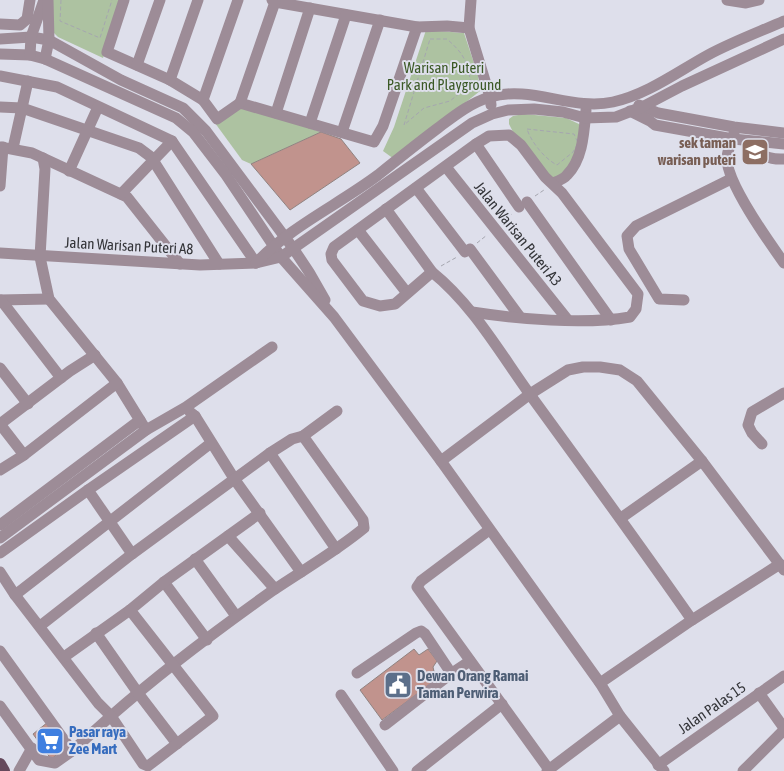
<svg xmlns="http://www.w3.org/2000/svg" width="784" height="771" viewBox="0 0 784 771" font-family="'Asap Condensed',sans-serif">
  <rect width="100%" height="100%" fill="#dedfeb"/>
  <!-- green -->
  <g fill="#adc2a1">
    <polygon points="51,0 121,0 103,58 58,37 54,33"/>
    <polygon points="426,30 464,33 478,75 480,91 394,159 383,151 394,127"/>
    <polygon points="242,106 321,132 251,164 242,160 215,123"/>
    <path d="M 524,114 L 566,118 L 579,124 L 583,131 C 577,155 578,170 552,178 L 513,132 L 509,124 L 509,119 L 513,116 Z"/>
  </g>
  <!-- building -->
  <g fill="#c1938d" stroke="#908381">
    <polygon points="321,132 341,139 360,163 290,210 251,164"/>
    <polygon points="414,649 419,655 428,649 437,661 433,667 436,680 382,720 360,690"/>
    <polygon points="48,722 66,748 51,759 33,734"/>
  </g>
  <g fill="none" stroke-linecap="round" stroke-linejoin="round">
    <!-- path -->
    <g stroke="#a5a6af" stroke-width="1" stroke-dasharray="4 2.5" stroke-linecap="butt">
      <polyline points="61,0 60,21 100,38 112,0"/>
      <path d="M 430,39 L 447,39 C 465,55 467,61 471,84 L 450,101 L 424,108 L 404,125 Z"/>
      <path d="M 527,129 L 574,134 L 578,143 L 573,152 L 557,165 C 545,159 531,142 527,129 Z"/>
      <polyline points="535,196 544,190"/>
      <polyline points="502,223 512,214"/>
      <polyline points="477,243 487,235"/>
      <polyline points="441,266 457,257"/>
    </g>
    <!-- minor -->
    <g stroke="#9d8c97" stroke-width="11">
      <polyline points="124,0 107,52 170,80 203,100 217,119 240,103 374,142 383,126 417,27"/>
      <polyline points="272,0 275,2 417,27 447,26 469,28"/>
      <polyline points="471,0 469,28 490,97 491,105"/>
      <polyline points="727,0 746,3 759,0"/>
      <polyline points="0,24 20,25 27,19 30,0"/>
      <polyline points="0,39 31,37 49,40 121,80 183,108 206,131 293,248 309,272 325,300"/>
      <polyline points="0,54 30,55 45,59 176,118 193,132 226,175 281,257 334,317 441,461 600,683 620,716 664,771"/>
      <polyline points="30,55 31,37 44,0"/>
      <polyline points="45,59 49,40 48,0"/>
      <polyline points="137,65 160,0"/>
      <polyline points="0,76 57,87 172,141 256,263"/>
      <polyline points="170,80 198,0"/>
      <polyline points="203,100 238,0"/>
      <polyline points="240,103 275,2"/>
      <polyline points="639,105 658,113 734,127 784,133"/>
      <polyline points="0,107 22,108 139,148 151,157 219,264"/>
      <polyline points="630,111 650,121 655,125 733,139 784,144"/>
      <polyline points="276,113 310,8"/>
      <polyline points="310,123 346,15"/>
      <polyline points="342,132 380,20"/>
      <path d="M 734,133 C 733,142 727,149 727,158 C 726,182 769,242 784,263"/>
      <path d="M 748,141 C 756,154 769,160 784,159"/>
      <polyline points="476,144 519,207"/>
      <polyline points="0,147 32,153 127,197 180,264"/>
      <polyline points="13,148 28,81"/>
      <polyline points="43,158 45,169 40,257 49,299 117,383 146,430"/>
      <polyline points="446,167 567,319"/>
      <polyline points="69,171 98,107"/>
      <path d="M 553,183 C 558,181 564,179 567,175 C 583,159 584,132 586,110"/>
      <polyline points="0,186 3,147"/>
      <polyline points="416,188 465,252"/>
      <polyline points="121,194 172,141"/>
      <polyline points="527,202 611,320"/>
      <path d="M 386,209 L 432,272 C 473,305 500,353 531,396 C 585,470 639,544 692,620"/>
      <polyline points="358,230 407,293"/>
      <polyline points="470,249 520,317"/>
      <polyline points="0,253 200,265 256,263 281,257 472,123 492,114 508,110 534,109 563,112 585,118 616,117 642,107 682,86 784,39"/>
      <path d="M 256,263 C 291,226 338,205 378,175 C 398,159 418,143 438,128 C 454,116 470,103 490,97 C 531,85 572,111 613,102 C 648,94 677,72 708,55 C 732,42 759,32 784,21"/>
      <path d="M 432,272 L 395,304 L 380,306 L 363,301 L 332,260 L 331,254 L 334,247 L 476,144 L 489,136 L 509,135 L 521,145 L 545,177 L 562,193 L 638,294 L 636,309 L 630,317 C 584,325 518,319 472,312"/>
      <polyline points="0,300 49,299"/>
      <polyline points="1,300 61,378"/>
      <polyline points="684,300 659,299 629,249 627,236 636,226 731,179"/>
      <polyline points="0,368 28,404"/>
      <polyline points="190,412 195,416 235,480 301,572"/>
      <polyline points="0,424 70,371 95,355"/>
      <polyline points="0,424 24,455"/>
      <polyline points="762,444 752,433 748,425 752,412 784,393"/>
      <polyline points="270,453 336,549"/>
      <polyline points="441,461 530,394 568,370 583,367 600,367 620,370 637,381 702,461 784,570"/>
      <polyline points="0,470 24,455 117,383"/>
      <polyline points="88,490 132,554"/>
      <polyline points="621,518 702,461"/>
      <polyline points="0,525 140,420"/>
      <polyline points="489,530 421,581 417,587 550,771"/>
      <polyline points="228,536 275,589"/>
      <polyline points="0,538 146,430 186,407 272,347"/>
      <polyline points="0,553 88,490 195,416"/>
      <polyline points="195,559 236,616"/>
      <path d="M 0,572 L 15,595 L 98,703 L 111,716 C 162,671 217,630 272,591 C 303,570 335,552 364,528 L 363,520 L 303,436"/>
      <polyline points="164,582 207,640"/>
      <polyline points="15,595 211,443"/>
      <polyline points="40,626 132,554 270,453 292,439 303,436 337,411"/>
      <polyline points="96,633 138,693 177,744"/>
      <polyline points="0,651 72,751"/>
      <polyline points="64,657 130,610"/>
      <polyline points="357,673 416,633 421,631 425,634 449,670 452,673 470,661"/>
      <polyline points="600,683 692,620 780,564"/>
      <polyline points="759,693 784,728"/>
      <polyline points="341,695 393,771"/>
      <polyline points="0,706 39,760 55,763 72,751 111,716 143,764 148,766 213,716 130,610 164,582 260,513"/>
      <polyline points="385,725 452,673"/>
      <polyline points="658,765 784,676"/>
      <polyline points="19,771 32,748"/>
      <polyline points="417,771 502,704"/>
      <polyline points="547,771 620,716"/>
      <polyline points="743,771 784,730"/>
    </g>
    <!-- major -->
    <polyline stroke="#65495c" stroke-width="12" points="0,764 4,771"/>
  </g>
  <!-- icons -->
  <defs>
    <symbol id="school-square" viewBox="-11 -11 22 22"><rect x="-9" y="-9" width="18" height="18" rx="4" fill="#8d6e63" stroke="#dedfeb"/><path d="M0-5L7-2L0 1L-7-2ZM-4 1L0 2.5L4 1V4Q0 6-4 4Z" fill="#fff"/></symbol>
    <symbol id="civic-square" viewBox="-11 -11 22 22"><rect x="-9" y="-9" width="18" height="18" rx="4" fill="#5c6f8a" stroke="#dedfeb"/><path d="M-.6-6.5H3V-4.5H.6V-3L4-1V1h2V6H-6V1h2V-1L-.6-3ZM-1.2 2.5V6h2.4V2.5Z" fill="#fff"/></symbol>
    <symbol id="supermarket-square" viewBox="-11 -11 22 22"><rect x="-9" y="-9" width="18" height="18" rx="4" fill="#3f7fe0" stroke="#dedfeb"/><path d="M-6-5.5h2.5l.6 2H6L4.5 2H-2.5L-4.4-4H-6ZM-1.5 3.2a1.3 1.3 0 1 0 .1 0ZM3 3.2a1.3 1.3 0 1 0 .1 0Z" fill="#fff"/></symbol>
  </defs>
  <g fill-rule="evenodd">
    <use href="#school-square" x="739" y="136" width="32" height="32"/>
    <use href="#civic-square" x="382" y="669" width="32" height="32"/>
    <use href="#supermarket-square" x="34" y="725" width="32" height="32"/>
  </g>
  <g text-anchor="middle" stroke-width="4" stroke-linejoin="round" paint-order="stroke">
    <!-- park labels -->
    <g font-size="15" fill="#3b5925" stroke="#dedfeb">
      <text x="444" y="73">Warisan Puteri<tspan x="444" dy="17">Park and Playground</tspan></text>
    </g>
    <!-- education labels -->
    <g font-size="15" font-weight="bold" fill="#785e54" stroke="#dedfeb" text-anchor="end">
      <text x="736" y="148">sek taman<tspan x="736" dy="17">warisan puteri</tspan></text>
    </g>
    <!-- street labels -->
    <g font-size="15" fill="#333438" stroke="#dedfeb">
      <text transform="translate(518 234) rotate(51)" y="5">Jalan Warisan Puteri A3</text>
      <text transform="translate(129 246) rotate(3)" y="5">Jalan Warisan Puteri A8</text>
      <text transform="translate(712 708) rotate(-35)" y="5">Jalan Palas 15</text>
    </g>
    <!-- service labels -->
    <g font-size="15" font-weight="bold" fill="#4e5e75" stroke="#dedfeb" text-anchor="start">
      <text x="417" y="681">Dewan Orang Ramai<tspan x="417" dy="17">Taman Perwira</tspan></text>
    </g>
    <!-- shop labels -->
    <g font-size="15" font-weight="bold" fill="#366cbe" stroke="#dedfeb" text-anchor="start">
      <text x="69" y="737">Pasar raya<tspan x="69" dy="17">Zee Mart</tspan></text>
    </g>
  </g>
</svg>
